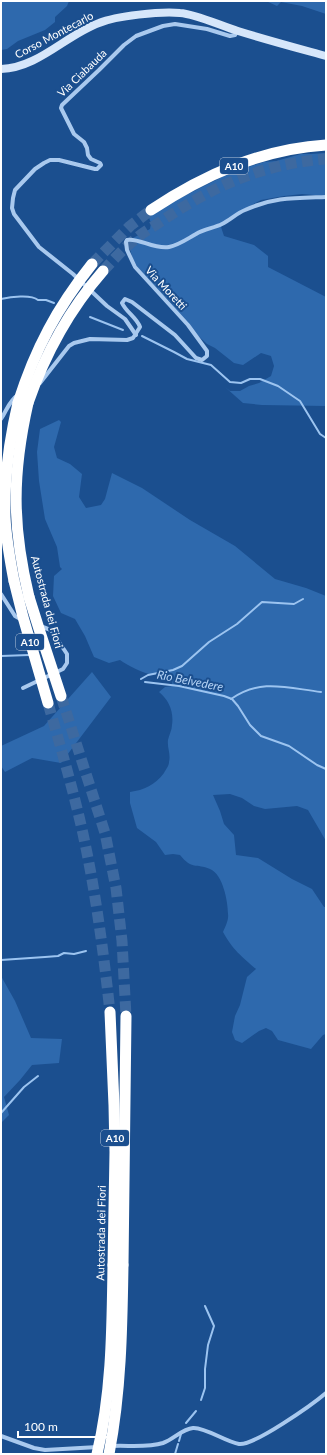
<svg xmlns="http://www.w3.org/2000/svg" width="327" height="1455" viewBox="0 0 327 1455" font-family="Lato,sans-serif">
  <rect width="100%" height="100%" fill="#1b4f8f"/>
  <!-- green -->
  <g fill="#2e69ad">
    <polygon points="1,1 69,1 67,6 55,17 55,22 45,30 18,41 7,49 1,50"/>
    <polygon points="266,1 326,1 326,14 302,6 281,2 277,6"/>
    <polygon points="326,153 326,196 302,194 284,196 261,200 228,218 221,227 224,236 254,245 268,256 268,267 326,297 326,406 262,405 243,403 225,387 230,391 240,391 249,386 259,383 271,376 274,366 271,356 261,353 243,365 234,363 215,348 207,344 191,329 171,303 138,268 133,259 129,246 133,238 150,229 151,223 148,215 156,210 224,176 240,171 251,166 264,162 276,161 301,154 310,154"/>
    <path d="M 59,420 L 61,422 L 54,447 L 57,458 L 70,464 L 82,474 L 79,497 L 86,508 L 101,505 L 105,499 L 112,473 L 142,488 L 190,520 L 235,546 L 275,579 L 306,588 L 326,596 L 326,841 L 308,810 L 297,806 L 265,809 L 254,806 L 242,798 L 230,794 L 213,795 L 220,811 L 224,824 L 234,835 L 236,855 L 258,858 L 292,879 L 312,889 L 324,907 L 326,907 L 326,1034 L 323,1035 L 311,1049 L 278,1040 L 272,1031 L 266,1028 L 259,1031 L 242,1043 L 235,1040 L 232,1032 L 235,1016 L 240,1005 L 247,977 L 256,969 C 241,956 233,950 223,932 C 225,927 229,920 228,914 C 228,902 223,874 210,869 C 196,863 192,870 180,855 L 173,854 L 165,855 L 156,842 L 137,828 L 130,803 L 130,792 C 144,790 155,785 164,773 C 166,769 169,766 169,762 C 171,754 167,748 168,740 C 169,735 172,730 172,725 C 174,712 169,700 159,692 L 165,687 L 172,686 L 173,675 C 166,670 160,670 153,675 C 143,673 128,666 120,660 L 109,663 L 94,657 L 85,636 L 75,619 L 61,613 L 53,596 L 54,576 L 62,569 L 60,567 L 57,547 L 45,519 L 39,481 L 37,452 L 40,429 Z"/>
    <polygon points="92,672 111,697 61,763 32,758 5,772 1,766 1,746 44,726"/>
    <polygon points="1,976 15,1001 31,1038 62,1039 59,1063 32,1065 20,1080 4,1097 9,1115 1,1123"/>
  </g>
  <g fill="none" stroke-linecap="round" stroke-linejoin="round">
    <!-- stream -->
    <g stroke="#9cc4f0" stroke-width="2">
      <path d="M 1,299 C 10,297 31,294 38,300 L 46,300 L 54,303"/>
      <polyline points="90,317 123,330"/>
      <polyline points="142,336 174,352 187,359 211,365 230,382 241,383 250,379 260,379 278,386 300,401 320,434 326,438"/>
      <polyline points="1,656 29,655"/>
      <polyline points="141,679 148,675 173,670 182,666 209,642 237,624 262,602 294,604 303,599"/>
      <polyline points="145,682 179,686 224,696 232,699 238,706 250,725 261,736 289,746 317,765 326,769"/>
      <path d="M 231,699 C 261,678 287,688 321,692"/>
      <polyline points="1,960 45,957 58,956 64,953 74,954 86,951"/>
      <polyline points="1,1113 24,1087 38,1076"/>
      <polyline points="201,1400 205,1388 205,1369 208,1345 214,1326 205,1306"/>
      <polyline points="186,1423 196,1411"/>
      <polyline points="179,1441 181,1434"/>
      <polyline points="175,1454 178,1444"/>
    </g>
    <!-- motorway-tunnel -->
    <g stroke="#3d69a0" stroke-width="11" stroke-dasharray="11 5.5" stroke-linecap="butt">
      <polyline points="92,264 130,226 151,210"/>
      <path d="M 103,271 C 114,259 125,247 138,237 C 145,231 153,227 160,222 C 213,186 262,164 326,159"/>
      <polyline points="61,696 105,833 116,888 122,941 126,1016"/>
      <path d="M 48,703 C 62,752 76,799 86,848 C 97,902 104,957 110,1012"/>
    </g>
    <!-- minor -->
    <g stroke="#a9c9ee" stroke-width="4">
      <polyline points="136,335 125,319 107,306 73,274 39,247 14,214 12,208 13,198 15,190 35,169 44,163 50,160 59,160 95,169 97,169 101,165 100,163 91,159 88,155 87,148 84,142 74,134 61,108 62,105 99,70 124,45 136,36 163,26 175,24 207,29 230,36 235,35 237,31"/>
      <path d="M 40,383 L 69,346 L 74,343 L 90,339 L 127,340 L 133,338 L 140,327 C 137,318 126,312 122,303 L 125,299 L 132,302 L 175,335 L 196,358 L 202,360 L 207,356 L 207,351 L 188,325 L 135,267 L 127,250 L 126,242 L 127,240 C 137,237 155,250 169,247 C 179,245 187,239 196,234 C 204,229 214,228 222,224 C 230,220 237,213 245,210 C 273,197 296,198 326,197"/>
      <path d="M 1,419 C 7,410 9,401 18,395"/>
      <polyline points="1,594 15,616 22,620"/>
      <polyline points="23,688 63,669 67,663 67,654 51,630 40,626"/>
      <polyline points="1,1436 34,1448 45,1450 98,1447"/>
      <path d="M 111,1446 C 128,1445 147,1448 163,1443 C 174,1439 182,1429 193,1428 C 205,1427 226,1442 239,1444 C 254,1446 313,1404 326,1393"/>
    </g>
    <!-- secondary -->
    <path stroke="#d6e6fa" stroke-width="8" d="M 1,69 C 38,68 66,35 99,23 C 116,16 161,11 180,13 C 196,14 221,26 238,31 C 267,40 297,48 326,56"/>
    <!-- motorway -->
    <g stroke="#fff" stroke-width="11">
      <path d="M 151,210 C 204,175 261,149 326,145"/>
      <path d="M 28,403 C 12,474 12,526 29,597"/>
      <path d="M 14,581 C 10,560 6,538 5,517 C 4,478 9,441 18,403"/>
      <polyline points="110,1012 114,1105 115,1152 113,1265"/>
      <polyline points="123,1265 126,1016"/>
    </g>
    <!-- motorway-bridge -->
    <g stroke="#fff" stroke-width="11">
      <path d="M 18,403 C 35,349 57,308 92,264"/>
      <path d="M 28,403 C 45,354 69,310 103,271"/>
      <polyline points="14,581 23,617 48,703"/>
      <polyline points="29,597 40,632 61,696"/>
      <path d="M 97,1454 C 112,1392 112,1328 113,1265"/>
      <path d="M 109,1454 C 121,1392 122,1329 123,1265"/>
    </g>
  </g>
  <g text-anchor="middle" stroke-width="4" stroke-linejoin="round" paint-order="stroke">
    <!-- shield labels -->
    <g fill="#1b4f8f" stroke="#bbcadd" stroke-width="1">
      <rect x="220" y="158" width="28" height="16" rx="3"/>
      <rect x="16" y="634" width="28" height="16" rx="3"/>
      <rect x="101" y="1130" width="28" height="16" rx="3"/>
    </g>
    <g font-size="10" font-weight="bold" fill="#fff">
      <text x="234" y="170">A10</text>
      <text x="30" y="646">A10</text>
      <text x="115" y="1142">A10</text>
    </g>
    <!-- street labels -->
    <g font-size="11" fill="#fff" stroke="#1b4f8f">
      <text transform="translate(54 35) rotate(-28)" y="4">Corso Montecarlo</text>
      <text transform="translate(82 73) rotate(-44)" y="4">Via Ciabauda</text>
      <text transform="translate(166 288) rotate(47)" y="4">Via Moretti</text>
      <text transform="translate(47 602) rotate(75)" y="4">Autostrada dei Fiori</text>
      <text transform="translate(101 1233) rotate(-89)" y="4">Autostrada dei Fiori</text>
    </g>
    <!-- water labels -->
    <g font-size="12" font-style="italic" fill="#b5d3f5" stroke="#1b4f8f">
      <text transform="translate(190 681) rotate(11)" y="4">Rio Belvedere</text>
    </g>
  </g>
  <!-- border -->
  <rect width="327" height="1455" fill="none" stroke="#ffffff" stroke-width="4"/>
  <!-- scale -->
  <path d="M18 1431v6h94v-6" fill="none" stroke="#ffffff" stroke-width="2"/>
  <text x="24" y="1431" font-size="12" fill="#ffffff" stroke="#1b4f8f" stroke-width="3" paint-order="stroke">100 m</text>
</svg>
